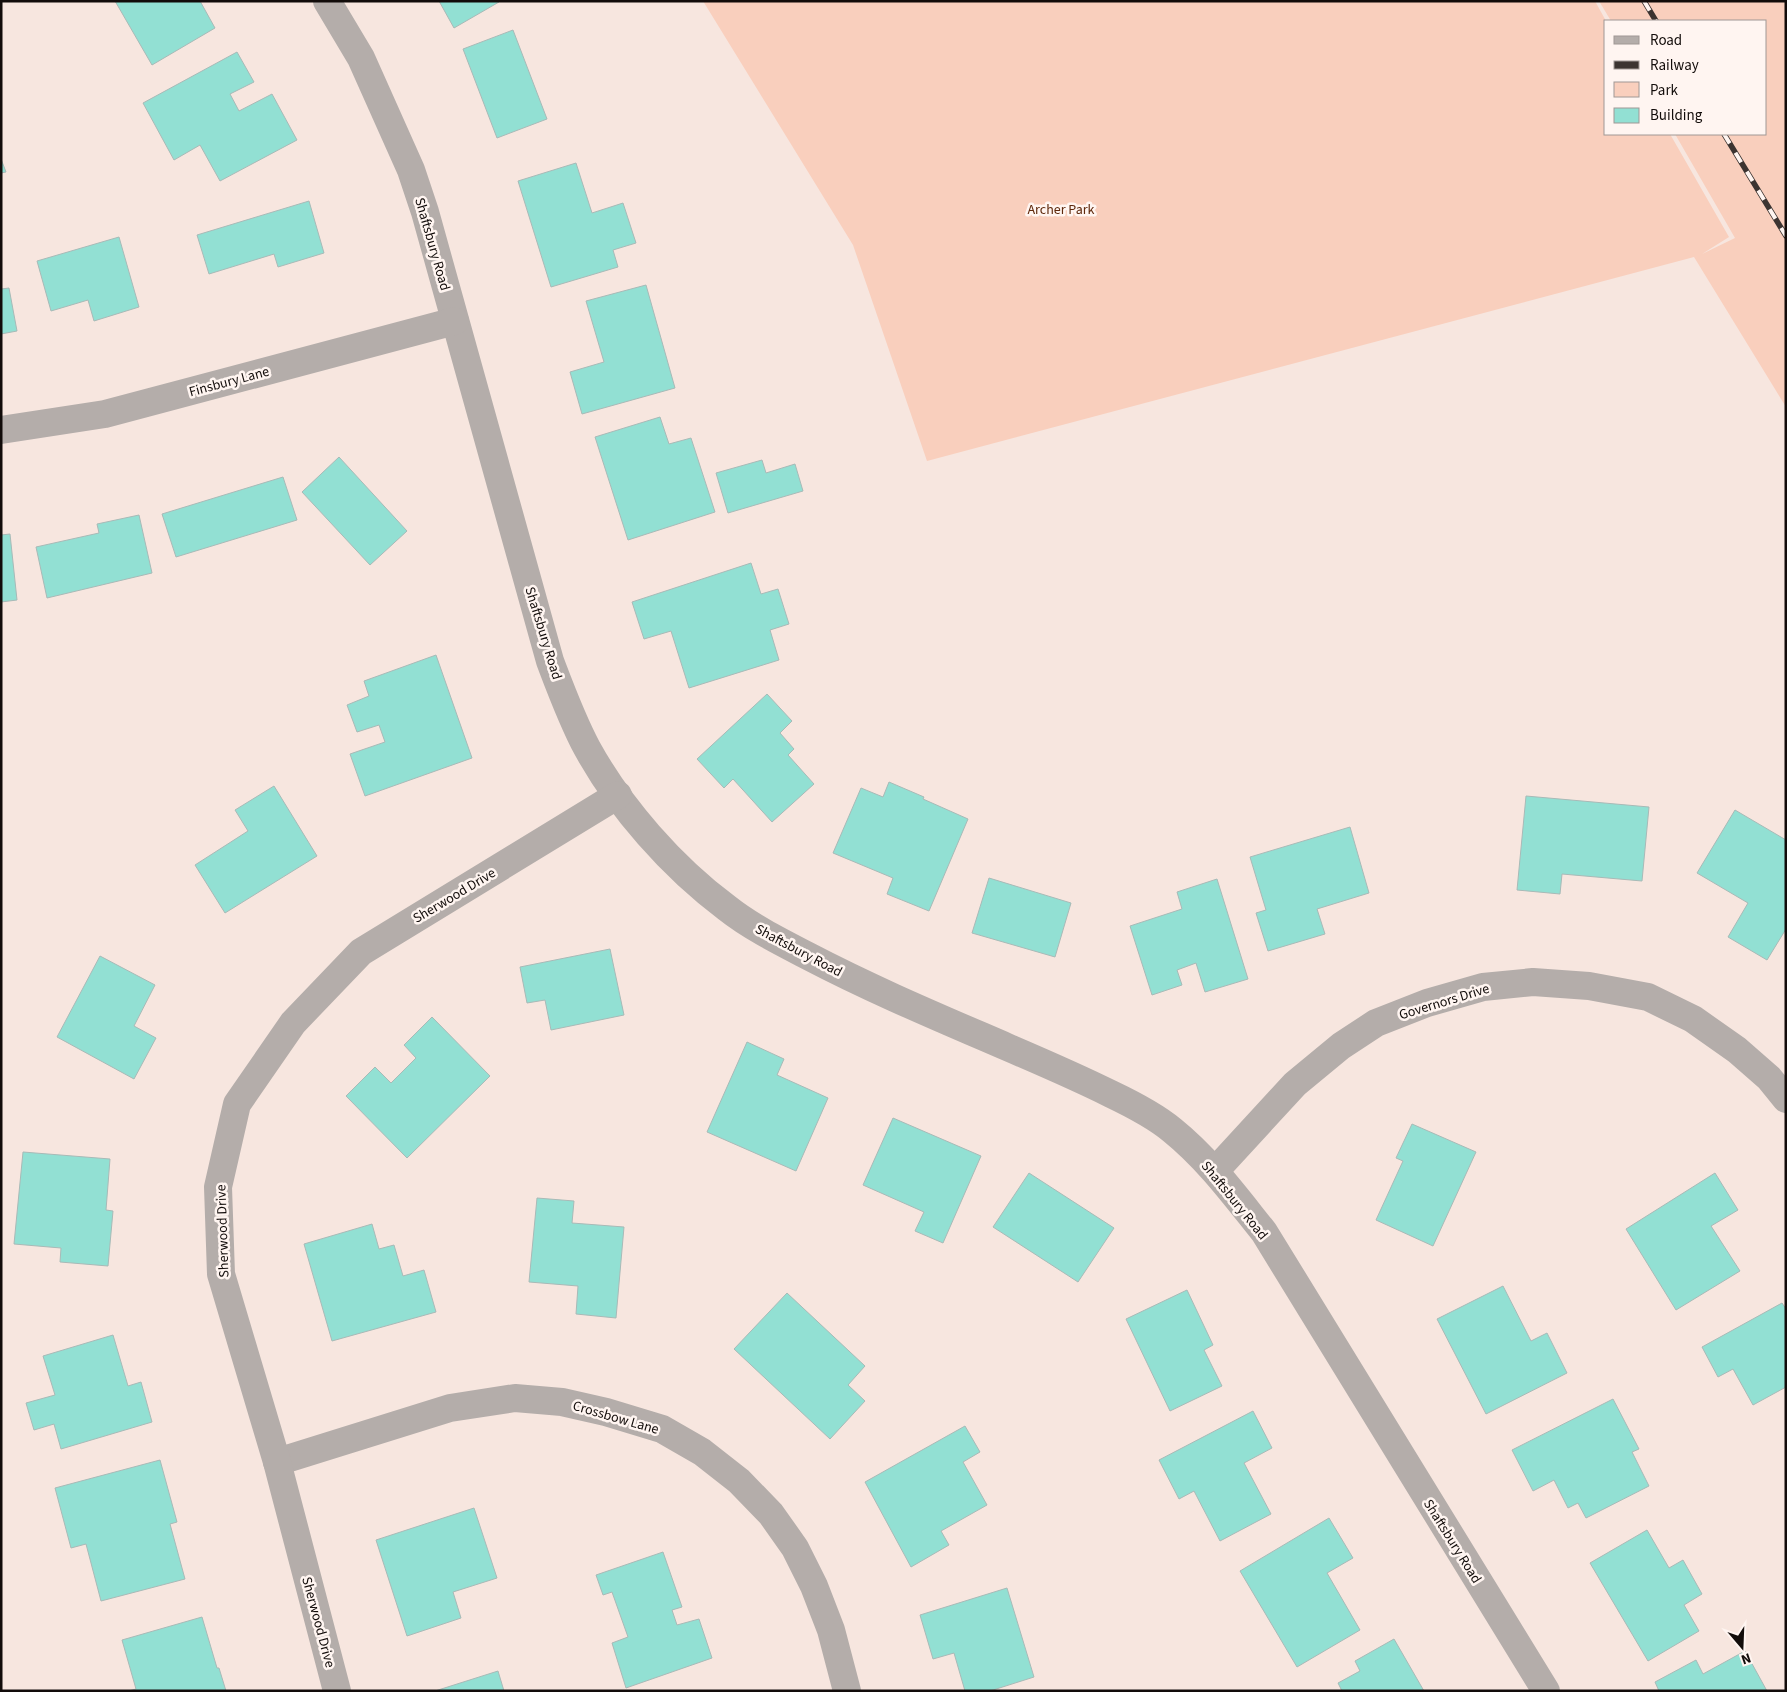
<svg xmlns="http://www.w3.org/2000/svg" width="1787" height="1692" viewBox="0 0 1787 1692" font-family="'Source Sans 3',sans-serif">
  <rect width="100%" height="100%" fill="#f7e6df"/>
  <!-- green -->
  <polygon fill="#f9cfbd" points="703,1 1595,1 1606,21 1606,134 1670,134 1729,237 1702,254 1735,238 1675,134 1766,134 1766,21 1611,21 1599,1 1786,1 1786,407 1694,257 927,461 853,245"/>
  <!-- building -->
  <g fill="#92e0d3" stroke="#a8bab7">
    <polygon points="115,1 200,1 215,28 152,65"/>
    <polygon points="439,1 499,1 499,2 454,28"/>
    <polygon points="513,30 547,119 497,138 463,49"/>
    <polygon points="237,52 254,82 230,94 239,111 272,94 297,140 220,181 200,145 174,160 143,103"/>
    <polygon points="1,159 6,172 1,173"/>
    <polygon points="576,163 592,213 623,203 636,243 613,250 618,267 551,287 518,181"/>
    <polygon points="309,201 324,253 278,267 274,254 209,274 197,235"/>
    <polygon points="119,237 139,307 94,321 88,300 51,311 37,261"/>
    <polygon points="646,285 675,388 582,414 570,372 604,362 586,301"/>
    <polygon points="9,288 17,331 1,334 1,289"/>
    <polygon points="660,417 669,444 691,438 715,512 628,540 595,437"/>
    <polygon points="339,457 407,531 370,565 302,492"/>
    <polygon points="762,460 766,473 795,464 803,491 728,513 716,473"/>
    <polygon points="283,477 297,520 176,557 162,514"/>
    <polygon points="139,515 152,573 47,598 36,547 99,533 97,524"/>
    <polygon points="10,534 17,600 1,602 1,535"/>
    <polygon points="751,563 761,594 778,589 789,624 770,630 779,660 689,688 671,631 644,639 632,602"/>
    <polygon points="436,655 472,758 365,796 350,754 385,742 379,725 357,732 347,705 369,696 364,681"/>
    <polygon points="767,694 792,721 780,733 794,749 788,755 814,784 772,822 733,779 724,788 697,759"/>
    <polygon points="889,782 924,797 923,799 968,819 929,911 887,894 893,878 833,853 861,788 883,797"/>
    <polygon points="274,786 317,856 225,913 195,865 248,831 235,810"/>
    <polygon points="1526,796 1649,807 1642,881 1562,874 1560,894 1517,890"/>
    <polygon points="1735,810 1786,840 1786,929 1767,960 1728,937 1748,903 1697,873"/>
    <polygon points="1350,827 1369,893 1317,909 1325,934 1268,951 1256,913 1266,910 1250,857"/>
    <polygon points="989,878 1071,903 1055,957 972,933"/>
    <polygon points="1217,879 1248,979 1205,992 1196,963 1177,970 1182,985 1152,995 1130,926 1182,909 1177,892"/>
    <polygon points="610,949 624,1015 551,1030 545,1000 527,1003 520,967"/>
    <polygon points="100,956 155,985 134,1026 156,1038 134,1079 57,1037"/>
    <polygon points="432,1017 490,1076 407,1158 346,1096 375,1067 391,1083 416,1058 404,1045"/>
    <polygon points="747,1042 784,1059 777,1075 828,1098 796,1171 707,1132"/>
    <polygon points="893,1118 981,1156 943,1243 915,1231 924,1212 863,1185"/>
    <polygon points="1412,1124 1476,1152 1433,1246 1376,1220 1403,1161 1396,1158"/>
    <polygon points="23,1152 110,1159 106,1210 113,1211 108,1266 60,1262 61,1248 14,1244"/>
    <polygon points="1029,1173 1114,1228 1078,1282 993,1227"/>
    <polygon points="1715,1173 1738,1210 1711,1226 1740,1271 1676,1310 1626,1229"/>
    <polygon points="537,1198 574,1201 572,1223 624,1227 616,1318 576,1314 578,1286 529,1282"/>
    <polygon points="372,1224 379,1249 394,1245 403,1276 424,1270 436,1312 332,1341 304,1244"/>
    <polygon points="1503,1286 1531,1341 1547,1333 1567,1373 1486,1414 1437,1319"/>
    <polygon points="1187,1290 1213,1345 1204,1350 1222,1386 1170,1411 1126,1319"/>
    <polygon points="787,1293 865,1366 848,1385 865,1401 830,1439 734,1349"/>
    <polygon points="1782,1303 1786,1309 1786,1387 1753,1405 1733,1369 1718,1377 1702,1347"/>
    <polygon points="113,1335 128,1386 141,1382 152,1422 61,1449 54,1424 34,1430 26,1403 55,1395 43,1356"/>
    <polygon points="1613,1399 1639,1449 1632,1452 1649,1486 1586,1518 1578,1503 1568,1508 1554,1480 1533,1491 1512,1450"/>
    <polygon points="1253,1411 1272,1448 1244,1463 1271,1514 1220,1541 1194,1491 1179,1499 1159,1460"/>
    <polygon points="965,1426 980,1452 963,1462 987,1505 941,1531 949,1545 911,1567 865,1482"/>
    <polygon points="160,1460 177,1522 170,1524 185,1579 101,1601 86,1544 71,1548 55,1488"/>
    <polygon points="474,1508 497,1578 453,1592 461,1618 407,1636 376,1540"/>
    <polygon points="1329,1518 1353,1558 1327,1573 1360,1630 1297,1667 1240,1571"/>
    <polygon points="1647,1530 1669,1568 1683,1560 1702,1594 1684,1605 1699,1631 1648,1661 1590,1563"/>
    <polygon points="663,1552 682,1607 672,1610 677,1625 699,1619 712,1658 626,1688 612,1643 628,1637 612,1592 603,1595 596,1575"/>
    <polygon points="1007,1588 1034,1677 990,1691 965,1691 954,1653 933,1659 920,1615"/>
    <polygon points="202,1617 217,1668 219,1668 226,1691 129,1691 136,1689 122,1640"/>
    <polygon points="1394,1639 1424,1691 1342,1691 1338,1683 1360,1671 1355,1661"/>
    <polygon points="1745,1651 1767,1691 1659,1691 1655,1682 1696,1660 1703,1674"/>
    <polygon points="498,1671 504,1691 435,1691"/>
  </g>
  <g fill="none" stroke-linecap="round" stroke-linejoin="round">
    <!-- minor -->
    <g stroke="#b4adaa" stroke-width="28">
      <path d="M 327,1 L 361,58 L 411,170 L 425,212 L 550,661 C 561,690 572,720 587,748 C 620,808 672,867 727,908 C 751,927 781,942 808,956 C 873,990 940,1018 1007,1047 C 1042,1062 1077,1077 1111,1094 C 1132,1104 1154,1115 1172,1130 C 1208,1159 1235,1196 1264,1232 L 1546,1691"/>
      <polyline points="1,430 105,414 455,321"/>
      <polyline points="1215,1171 1295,1084 1341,1046 1376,1023 1427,1003 1483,987 1533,982 1589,986 1648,997 1693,1019 1737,1050 1769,1078 1786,1099"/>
      <polyline points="277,1462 450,1408 515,1398 562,1402 606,1412 662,1429 702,1452 739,1481 771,1514 795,1548 814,1586 831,1630 847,1691"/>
      <polyline points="337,1691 277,1462 221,1274 218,1187 237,1104 293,1023 361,952 618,795"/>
    </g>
    <defs>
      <g id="rail">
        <polyline points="1644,1 1656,21"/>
        <polyline points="1724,134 1786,236"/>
      </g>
    </defs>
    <!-- rail casing -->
    <use href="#rail" stroke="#3c3431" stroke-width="5.5"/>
    <!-- rail -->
    <use href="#rail" stroke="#fff5f1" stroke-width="4" stroke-dasharray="11" stroke-linecap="butt"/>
  </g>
  <g text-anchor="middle" stroke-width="5" stroke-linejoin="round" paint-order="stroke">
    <!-- park labels -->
    <g font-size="14" fill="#5f290c" stroke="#fff5f1">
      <text x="1061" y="214">Archer Park</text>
    </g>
    <!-- street labels -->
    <g font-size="14" fill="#120c0a" stroke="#fff5f1">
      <text transform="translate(433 244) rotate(74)" y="5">Shaftsbury Road</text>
      <text transform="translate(229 381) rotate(-15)" y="5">Finsbury Lane</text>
      <text transform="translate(544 633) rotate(73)" y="5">Shaftsbury Road</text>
      <text transform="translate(454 895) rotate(-31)" y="5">Sherwood Drive</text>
      <text transform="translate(799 950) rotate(28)" y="5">Shaftsbury Road</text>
      <text transform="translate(1444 1001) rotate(-17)" y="5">Governors Drive</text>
      <text transform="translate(1235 1200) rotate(51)" y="5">Shaftsbury Road</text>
      <text transform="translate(222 1231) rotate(-92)" y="5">Sherwood Drive</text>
      <text transform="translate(616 1417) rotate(16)" y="5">Crossbow Lane</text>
      <text transform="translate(1453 1541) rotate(58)" y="5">Shaftsbury Road</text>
      <text transform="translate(319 1622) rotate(75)" y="5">Sherwood Drive</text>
    </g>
  </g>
  <!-- border -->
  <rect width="1787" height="1692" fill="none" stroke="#120c0a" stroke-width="5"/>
  <!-- legend -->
  <rect x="1604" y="20" width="162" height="115" fill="#fff5f1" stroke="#a09895"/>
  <rect x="1614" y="36" width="25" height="8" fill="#b4adaa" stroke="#a09895"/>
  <text x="1650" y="45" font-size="15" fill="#120c0a">Road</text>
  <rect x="1614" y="61" width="25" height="8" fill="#3c3431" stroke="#a09895"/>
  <text x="1650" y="70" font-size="15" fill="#120c0a">Railway</text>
  <rect x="1614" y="82" width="25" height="15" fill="#f9cfbd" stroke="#a09895"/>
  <text x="1650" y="95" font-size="15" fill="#120c0a">Park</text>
  <rect x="1614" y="108" width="25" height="15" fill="#92e0d3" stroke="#a09895"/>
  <text x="1650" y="120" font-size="15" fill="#120c0a">Building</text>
  <!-- north arrow -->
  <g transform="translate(1742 1647) rotate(161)" stroke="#fff5f1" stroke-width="4" paint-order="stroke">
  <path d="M0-4L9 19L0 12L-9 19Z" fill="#120c0a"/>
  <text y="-8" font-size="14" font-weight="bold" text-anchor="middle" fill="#120c0a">N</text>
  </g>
</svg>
